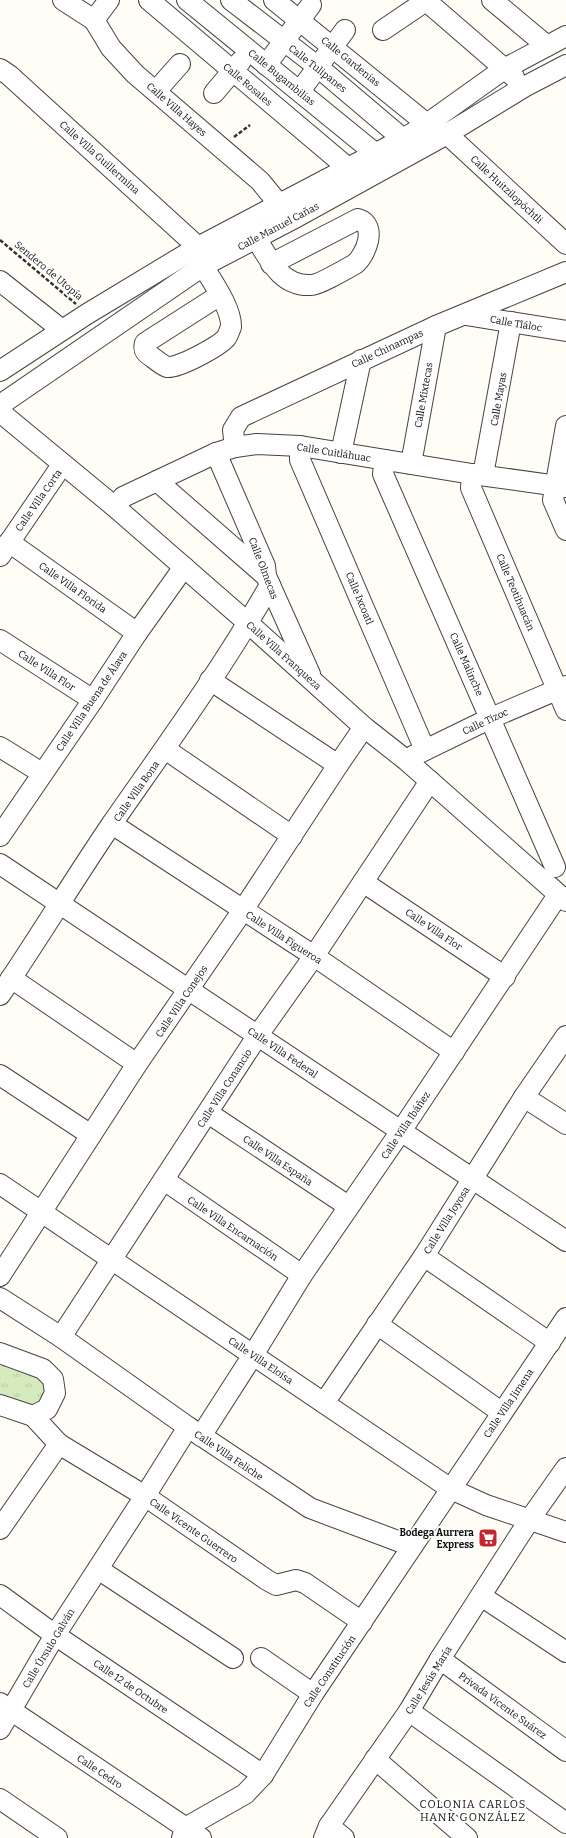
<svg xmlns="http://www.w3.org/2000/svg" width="566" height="1838" viewBox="0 0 566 1838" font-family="Bitter,serif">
  <defs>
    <pattern id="park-tufts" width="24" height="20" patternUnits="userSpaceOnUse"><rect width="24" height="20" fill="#d5ebbd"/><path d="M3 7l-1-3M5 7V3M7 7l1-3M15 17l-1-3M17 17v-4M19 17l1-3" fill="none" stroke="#b6c8a1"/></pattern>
  </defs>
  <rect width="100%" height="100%" fill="#fffdf5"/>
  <!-- park -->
  <polygon fill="url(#park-tufts)" points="0,1358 47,1381 44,1401 32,1406 0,1394"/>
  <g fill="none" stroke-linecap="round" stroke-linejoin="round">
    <defs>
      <g id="minor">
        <polyline points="63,0 94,20 111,48 135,74 260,181 288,215"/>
        <polyline points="149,0 348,168"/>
        <polyline points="187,0 376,154"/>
        <polyline points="231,0 318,67 403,139"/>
        <polyline points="274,0 427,124 447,134 566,244"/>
        <polyline points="425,0 514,77"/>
        <polyline points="492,0 547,46"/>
        <polyline points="94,20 109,0"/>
        <polyline points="383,30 426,1"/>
        <polyline points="266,65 311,5"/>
        <polyline points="0,69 9,75 198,247"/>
        <polyline points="156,91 180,64"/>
        <polyline points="300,91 345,30"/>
        <polyline points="214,93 241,61"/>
        <path d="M 256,238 C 269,259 281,287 311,285 C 319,285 346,269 355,264 C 366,255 378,225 358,219 L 271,264"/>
        <path d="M 203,266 C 212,281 232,309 231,327 C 230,329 228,336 226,338 C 219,346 178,369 167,367 C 162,365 156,360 152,357 C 145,353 143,350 145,343 L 220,295"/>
        <polyline points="0,281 62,330"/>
        <polyline points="466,315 566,331"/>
        <polyline points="0,371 87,314 198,247 403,139 427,124 504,69 566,36"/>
        <polyline points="0,405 203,266 291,220 447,134 524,87 566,65"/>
        <polyline points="0,412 115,507 248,623 364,727 406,760 566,901"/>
        <polyline points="566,426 553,500 566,530"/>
        <polyline points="300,446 300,460 425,750"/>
        <polyline points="235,447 233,430 241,417 436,326 566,272"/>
        <polyline points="216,453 265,566 266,576 310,674"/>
        <polyline points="341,453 361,360"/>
        <polyline points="385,460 383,474 555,867"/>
        <polyline points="411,464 436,326"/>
        <polyline points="472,474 471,488 566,710"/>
        <polyline points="483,475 511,322"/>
        <polyline points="157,481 266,576"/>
        <polyline points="115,507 123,497 216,453 235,447 257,444 300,446 472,474 566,487"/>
        <polyline points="9,542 137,633"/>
        <polyline points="0,556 62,465"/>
        <polyline points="0,640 93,700"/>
        <polyline points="210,680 338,765"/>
        <polyline points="0,747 42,773"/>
        <polyline points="165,749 292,836"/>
        <polyline points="413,756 491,718 566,686"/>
        <polyline points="112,824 314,956 454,1052"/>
        <polyline points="0,836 93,700 137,633 184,567"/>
        <polyline points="0,864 566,1241"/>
        <polyline points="363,882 505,977"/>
        <polyline points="11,978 137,1064"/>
        <path d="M 0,995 C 38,939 73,881 111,825 C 166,746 223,668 270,585"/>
        <polyline points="0,1075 91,1135"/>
        <polyline points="524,1097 566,1124"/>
        <polyline points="208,1113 348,1206"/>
        <polyline points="164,1180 302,1275"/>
        <polyline points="0,1184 451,1489 486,1505 566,1532"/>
        <polyline points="424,1256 550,1343"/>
        <polyline points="0,1276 137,1064 243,910 338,765 364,727"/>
        <polyline points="0,1298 61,1337 188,1427 310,1508 411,1546"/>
        <polyline points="377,1324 501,1412"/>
        <polyline points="61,1337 258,1035 314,956 430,781"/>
        <polyline points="0,1353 43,1369 53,1379 55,1393 47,1409 33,1416"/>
        <polyline points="324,1403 424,1256 524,1097 566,1036"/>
        <polyline points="0,1405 33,1416 59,1444 145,1496 267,1580 276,1585 296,1580 305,1583 362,1622"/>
        <polyline points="201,1436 253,1355 302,1275 401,1131 558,895"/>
        <polyline points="0,1529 59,1444"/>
        <polyline points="98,1569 233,1658"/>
        <polyline points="0,1595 55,1635 263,1775"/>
        <polyline points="481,1596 566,1652"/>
        <polyline points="261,1658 313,1694"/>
        <polyline points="440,1659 566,1751"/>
        <polyline points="0,1703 201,1838"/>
        <polyline points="409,1711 566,1823"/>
        <polyline points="0,1729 55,1635 145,1496 188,1427"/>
        <polyline points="375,1759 467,1838"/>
        <polyline points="0,1799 57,1838"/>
        <polyline points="329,1826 344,1838"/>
        <polyline points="182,1838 185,1828 245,1794 263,1775 313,1694 566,1318"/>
        <polyline points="324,1838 329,1826 409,1711 440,1659 530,1519 566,1468"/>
      </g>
    </defs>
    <!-- minor casing -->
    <use href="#minor" stroke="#444" stroke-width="22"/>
    <!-- path -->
    <g stroke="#333" stroke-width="2.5" stroke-dasharray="4 2" stroke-linecap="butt">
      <polyline points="234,137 250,125"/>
      <polyline points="0,240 76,304"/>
    </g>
    <!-- minor -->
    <use href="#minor" stroke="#fff" stroke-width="20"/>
  </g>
  <!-- icons -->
  <defs>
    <symbol id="supermarket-square" viewBox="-11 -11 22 22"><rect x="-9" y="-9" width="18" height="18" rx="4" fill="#c4262e" stroke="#fff"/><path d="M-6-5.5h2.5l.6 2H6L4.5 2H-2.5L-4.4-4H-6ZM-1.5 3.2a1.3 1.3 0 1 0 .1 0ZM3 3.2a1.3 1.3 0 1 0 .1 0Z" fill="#fff"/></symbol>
  </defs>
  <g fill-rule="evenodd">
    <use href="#supermarket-square" x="477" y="1527" width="22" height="22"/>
  </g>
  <g text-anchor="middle" stroke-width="4" stroke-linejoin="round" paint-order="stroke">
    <!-- street labels -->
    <g font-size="10" fill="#111" stroke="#fff">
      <text transform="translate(351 61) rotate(39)" y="4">Calle Gardenias</text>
      <text transform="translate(318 68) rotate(38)" y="4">Calle Tulipanes</text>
      <text transform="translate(282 77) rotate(39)" y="4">Calle Bugambilias</text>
      <text transform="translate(248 84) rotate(40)" y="4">Calle Rosales</text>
      <text transform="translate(177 109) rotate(41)" y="4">Calle Villa Hayes</text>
      <text transform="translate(100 157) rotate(42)" y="4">Calle Villa Guillermina</text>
      <text transform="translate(507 189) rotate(43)" y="4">Calle Huitzilopóchtli</text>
      <text transform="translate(278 226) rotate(-28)" y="4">Calle Manuel Cañas</text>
      <text transform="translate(49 270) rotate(40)" y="4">Sendero de Utopía</text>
      <text transform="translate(516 323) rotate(10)" y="4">Calle Tláloc</text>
      <text transform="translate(387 348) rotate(-25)" y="4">Calle Chinampas</text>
      <text transform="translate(423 395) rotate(-80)" y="4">Calle Mixtecas</text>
      <text transform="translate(498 399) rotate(-80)" y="4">Calle Mayas</text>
      <text transform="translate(334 452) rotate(9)" y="4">Calle Cuitláhuac</text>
      <text transform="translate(38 500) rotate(-55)" y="4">Calle Villa Corta</text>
      <text transform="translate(264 568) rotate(69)" y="4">Calle Olmecas</text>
      <text transform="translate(73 587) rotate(35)" y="4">Calle Villa Florida</text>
      <text transform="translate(516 592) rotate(67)" y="4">Calle Teotihuacán</text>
      <text transform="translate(360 598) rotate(67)" y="4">Calle Ixcoatl</text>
      <text transform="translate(284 655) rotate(42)" y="4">Calle Villa Franqueza</text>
      <text transform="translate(467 664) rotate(66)" y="4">Calle Malinche</text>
      <text transform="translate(47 670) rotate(33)" y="4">Calle Villa Flor</text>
      <text transform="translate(91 701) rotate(-56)" y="4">Calle Villa Buena de Álava</text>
      <text transform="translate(485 721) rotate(-25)" y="4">Calle Tizoc</text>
      <text transform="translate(136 791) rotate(-55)" y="4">Calle Villa Bona</text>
      <text transform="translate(434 929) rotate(34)" y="4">Calle Villa Flor</text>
      <text transform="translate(284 937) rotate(33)" y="4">Calle Villa Figueroa</text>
      <text transform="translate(181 1001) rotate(-56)" y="4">Calle Villa Conejos</text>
      <text transform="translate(283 1052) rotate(34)" y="4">Calle Villa Federal</text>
      <text transform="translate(224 1088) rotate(-57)" y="4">Calle Villa Conancio</text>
      <text transform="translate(405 1125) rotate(-56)" y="4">Calle Villa Ibáñez</text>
      <text transform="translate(278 1160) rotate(34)" y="4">Calle Villa España</text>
      <text transform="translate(446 1220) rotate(-58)" y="4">Calle Villa Joyosa</text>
      <text transform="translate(233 1228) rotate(34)" y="4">Calle Villa Encarnación</text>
      <text transform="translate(261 1360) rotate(34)" y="4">Calle Villa Eloísa</text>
      <text transform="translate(508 1403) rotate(-56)" y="4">Calle Villa Jimena</text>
      <text transform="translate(229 1455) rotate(34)" y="4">Calle Villa Feliche</text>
      <text transform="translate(194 1530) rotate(35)" y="4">Calle Vicente Guerrero</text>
      <text transform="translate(48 1648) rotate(-59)" y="4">Calle Úrsulo Galván</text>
      <text transform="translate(329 1671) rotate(-56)" y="4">Calle Constitución</text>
      <text transform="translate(428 1680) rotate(-58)" y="4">Calle Jesús María</text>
      <text transform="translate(131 1686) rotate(34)" y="4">Calle 12 de Octubre</text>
      <text transform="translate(503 1705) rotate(36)" y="4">Privada Vicente Suárez</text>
      <text transform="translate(100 1771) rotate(34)" y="4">Calle Cedro</text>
    </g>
    <!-- poi labels -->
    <g font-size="10" font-weight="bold" fill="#111" stroke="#fff" text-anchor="end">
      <text x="474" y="1536">Bodega Aurrera<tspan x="474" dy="12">Express</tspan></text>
    </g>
    <!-- neighbourhood labels -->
    <g font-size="11" letter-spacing="1" fill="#111" stroke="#fff">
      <text x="473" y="1808">COLONIA CARLOS<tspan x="473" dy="13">HANK GONZÁLEZ</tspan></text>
    </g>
  </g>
</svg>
